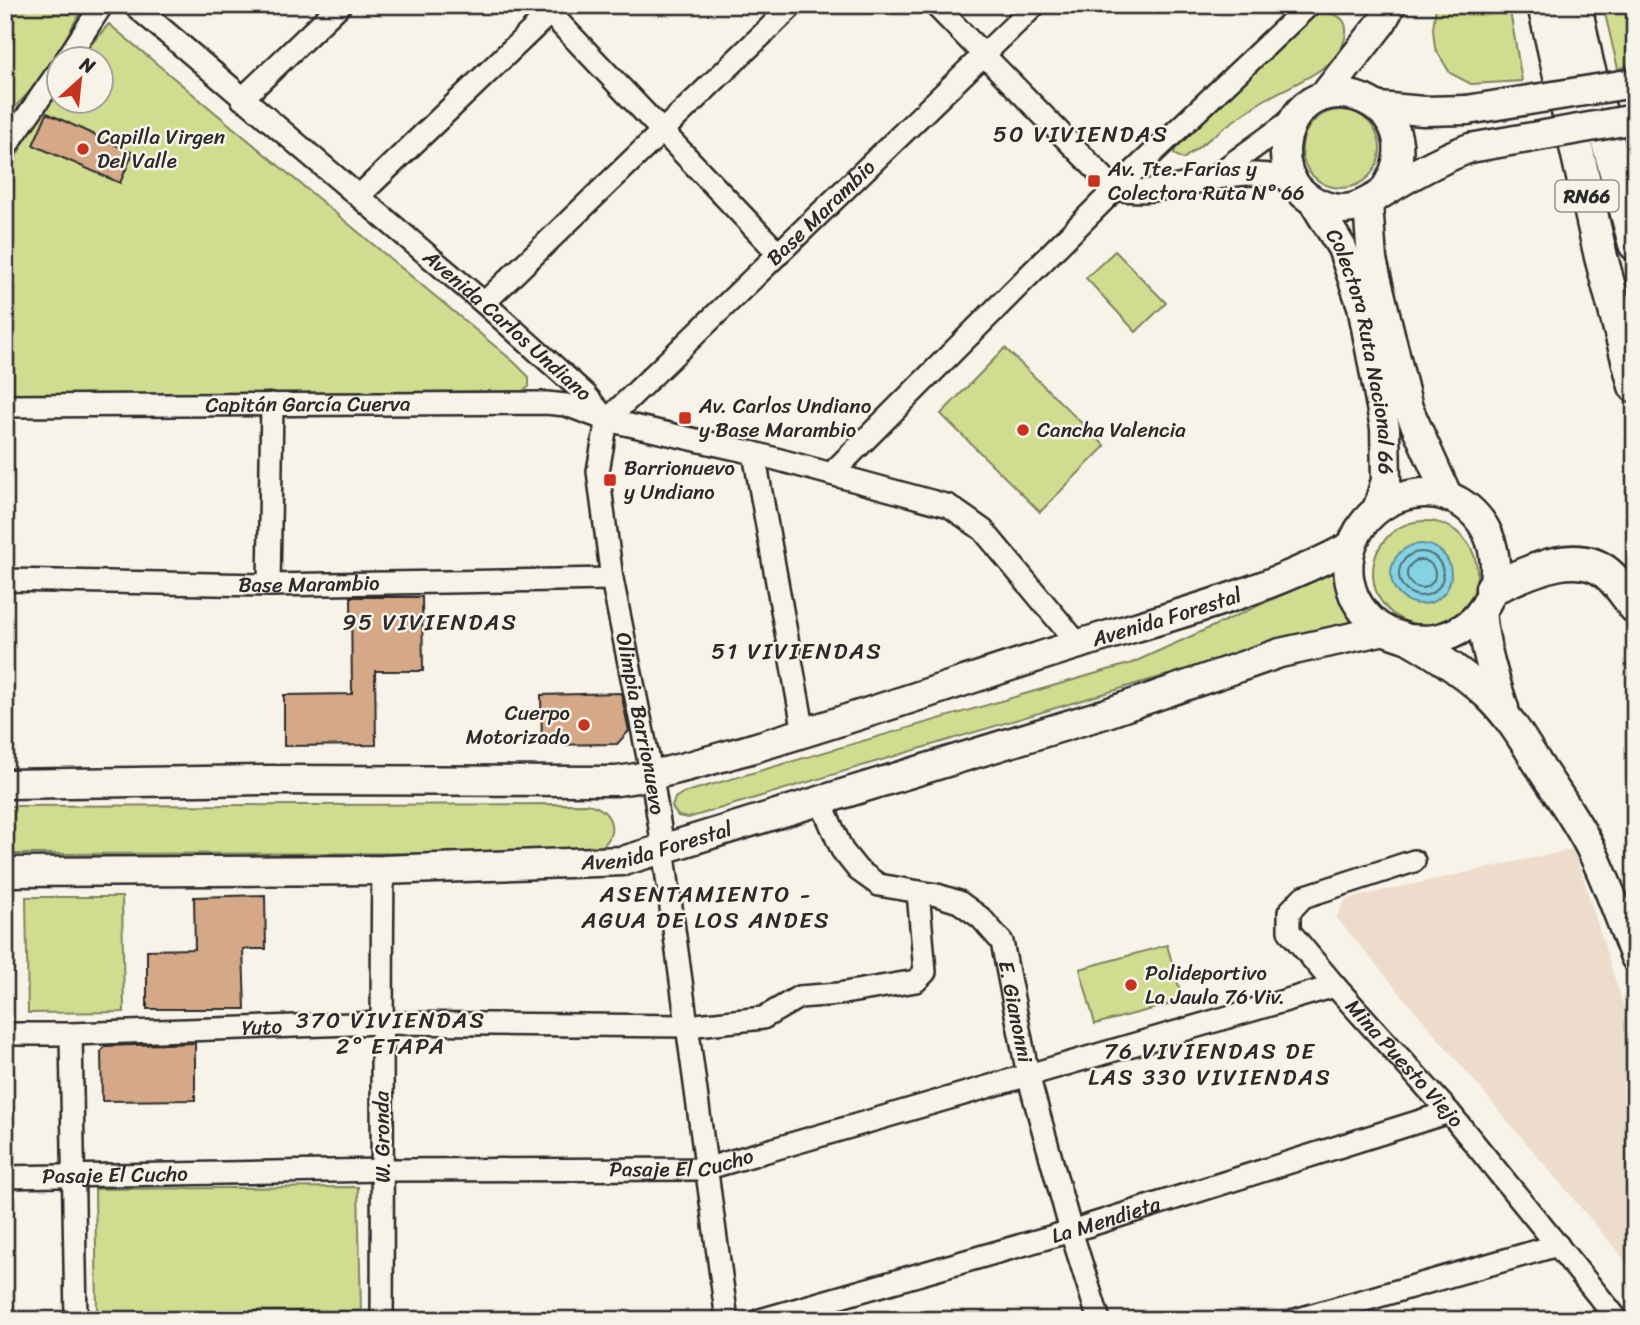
<svg xmlns="http://www.w3.org/2000/svg" width="1640" height="1325" viewBox="0 0 1640 1325" font-family="Sriracha,sans-serif">
  <rect width="100%" height="100%" fill="#f7f3e8"/>
  <filter id="ink" filterUnits="userSpaceOnUse"><feTurbulence type="fractalNoise" baseFrequency=".0143" numOctaves="2"/><feDisplacementMap in="SourceGraphic" scale="14" xChannelSelector="R" yChannelSelector="G"/><feConvolveMatrix kernelMatrix="1 2 1 2 8 2 1 2 1" color-interpolation-filters="sRGB"/></filter>
  <g filter="url(#ink)">
    <!-- built -->
    <polygon fill="#eddccb" points="1574,849 1635,1043 1635,1267 1630,1266 1336,917 1346,899"/>
    <!-- green -->
    <g fill="#d0dd90" stroke="#7e845e" stroke-width="2">
      <polygon points="5,5 84,5 46,75 5,117"/>
      <polygon points="1436,5 1509,5 1522,81 1471,84 1450,73 1435,48 1433,29"/>
      <polygon points="1603,5 1635,5 1635,63 1618,69"/>
      <path d="M 1320,13 C 1358,11 1349,46 1328,64 C 1310,79 1287,87 1266,99 C 1237,116 1210,139 1183,159 L 1174,154 L 1175,149 L 1306,22 Z"/>
      <polygon points="109,24 514,362 529,377 529,387 522,391 5,395 5,177 35,122 59,84 60,102 102,102 102,60 78,59"/>
      <circle cx="1341" cy="149" r="39"/>
      <polygon points="1115,251 1166,303 1136,332 1086,278"/>
      <polygon points="1005,348 1105,446 1040,512 941,414"/>
      <circle cx="1425" cy="573" r="52"/>
      <polygon points="1337,570 1359,622 1139,683 688,818 678,816 672,807 675,798 683,793 1132,663"/>
      <path d="M 585,804 C 618,807 621,845 588,853 L 5,854 L 5,806 Z"/>
      <polygon points="26,897 122,897 124,1012 28,1013"/>
      <polygon points="1167,945 1183,1001 1095,1024 1080,969"/>
      <polygon points="358,1187 361,1311 97,1312 95,1189"/>
    </g>
    <!-- water -->
    <circle fill="#84d2e2" stroke="#608f99" stroke-width="2" cx="1421" cy="574" r="30"/>
    <g fill="none" stroke-linecap="round" stroke-linejoin="round">
      <!-- shore -->
      <g stroke="#4f6e74" stroke-width="2">
        <circle cx="1421" cy="574" r="22"/>
        <circle cx="1421" cy="574" r="14"/>
      </g>
    </g>
    <!-- building -->
    <g fill="#d5a887" stroke="#2b2b2b" stroke-width="2">
      <polygon points="47,113 133,153 120,183 33,145"/>
      <polygon points="351,597 422,597 423,671 375,671 376,745 284,746 284,695 352,694"/>
      <polygon points="621,693 629,731 617,744 542,745 541,695"/>
      <polygon points="265,895 266,949 243,949 245,1009 147,1009 147,950 195,949 194,897"/>
      <polygon points="195,1043 195,1100 102,1101 101,1051 105,1046"/>
    </g>
    <g fill="none" stroke-linecap="round" stroke-linejoin="round">
      <defs>
        <g id="minor">
          <path id="s1" d="M 134,5 L 484,303 L 585,394 L 605,418"/>
          <path d="M 935,5 L 1115,189 C 1171,200 1239,158 1292,181"/>
          <polyline points="550,13 779,254"/>
          <polyline points="66,60 102,5"/>
          <polyline points="242,99 340,5"/>
          <polyline points="5,148 60,69"/>
          <polyline points="1211,179 1294,118"/>
          <polyline points="359,196 558,5"/>
          <polyline points="484,303 793,5"/>
          <path id="s2" d="M 5,406 L 546,403 L 566,405 L 607,420 L 754,453 L 949,506 L 983,530 L 1078,644"/>
          <path id="s3" d="M 607,420 L 598,471 L 612,579 L 652,777 L 663,848 L 727,1320"/>
          <path id="s4" d="M 607,420 L 1035,5"/>
          <polyline points="754,453 804,733"/>
          <polyline points="831,474 1115,189 1309,5"/>
          <path id="s5" d="M 5,580 L 269,585 L 612,579"/>
          <polyline points="269,585 272,404"/>
          <path id="s6" d="M 820,800 L 842,850 L 858,870 L 879,885 L 937,895 L 959,902 L 981,918 L 1002,942 L 1028,1075 L 1071,1231 L 1099,1320"/>
          <path id="s7" d="M 1414,861 L 1303,897 L 1289,912 L 1289,931 L 1335,986 L 1449,1112 L 1618,1320"/>
          <path id="s8" d="M 5,1034 L 71,1034 L 381,1023 L 687,1026 L 763,1018 L 799,997 L 838,994 L 916,981 L 925,972 L 918,892"/>
          <polyline points="71,1034 76,1320"/>
          <path id="s9" d="M 5,1177 L 383,1170 L 705,1169 L 1335,986"/>
          <path d="M 382,1320 C 383,1170 381,1020 383,870"/>
          <path id="s10" d="M 760,1320 L 1071,1231 L 1449,1112"/>
          <polyline points="1295,1320 1558,1245"/>
        </g>
        <g id="major">
          <polyline points="1324,96 1382,22 1391,5"/>
          <polyline points="1379,107 1423,111 1467,110"/>
          <path d="M 1383,192 C 1440,111 1323,57 1291,125 C 1284,140 1283,155 1288,171 C 1296,196 1326,213 1352,208 C 1368,204 1380,194 1394,186 C 1419,171 1443,158 1470,148"/>
          <path id="s11" d="M 1313,201 L 1342,248 L 1362,306 L 1385,428 L 1386,480 L 1378,507"/>
          <polyline points="1368,203 1372,260 1408,408 1448,497"/>
          <path d="M 1481,611 C 1484,645 1493,675 1504,708"/>
          <path d="M 1408,639 C 1417,639 1426,641 1435,639 C 1530,620 1504,481 1414,494 C 1366,501 1335,550 1354,596 C 1360,610 1373,624 1386,631 C 1394,635 1403,636 1410,640 C 1438,656 1465,674 1488,696 C 1509,716 1523,740 1538,764 C 1556,792 1576,819 1591,849 C 1608,884 1621,921 1635,957"/>
          <path id="s12" d="M 5,784 L 267,780 L 617,781 C 663,775 706,761 750,749 C 845,721 939,689 1032,659 C 1140,623 1251,600 1351,546"/>
          <path id="s13" d="M 5,872 L 383,870 L 623,861 L 1104,714 L 1280,653 L 1385,630"/>
        </g>
        <g id="highway">
          <polyline points="1544,5 1601,257 1635,386"/>
          <polyline points="1575,5 1587,63 1635,244"/>
          <path d="M 1492,588 C 1523,575 1575,546 1607,573 C 1618,582 1626,595 1635,607"/>
        </g>
      </defs>
      <!-- minor casing -->
      <use href="#minor" stroke="#2b2b2b" stroke-width="26"/>
      <!-- major casing -->
      <use href="#major" stroke="#2b2b2b" stroke-width="33"/>
      <!-- highway casing -->
      <use href="#highway" stroke="#2b2b2b" stroke-width="37"/>
      <!-- minor -->
      <use href="#minor" stroke="#f7f3e8" stroke-width="21"/>
      <!-- major -->
      <use href="#major" stroke="#f7f3e8" stroke-width="28"/>
      <!-- highway -->
      <use href="#highway" stroke="#f7f3e8" stroke-width="32"/>
      <defs>
        <g id="major-bridge">
          <polyline points="1467,110 1634,83"/>
          <polyline points="1470,148 1635,119"/>
        </g>
      </defs>
      <!-- major-bridge casing -->
      <use href="#major-bridge" stroke="#2b2b2b" stroke-width="33" stroke-linecap="butt"/>
      <!-- major-bridge -->
      <use href="#major-bridge" stroke="#f7f3e8" stroke-width="28"/>
    </g>
  </g>
  <!-- markers -->
  <g fill="#c8321e" stroke="#f7f3e8" stroke-width="2.5">
    <circle cx="83" cy="149" r="7"/>
    <rect x="1087" y="174" width="14" height="14" rx="3.5"/>
    <rect x="678" y="411" width="14" height="14" rx="3.5"/>
    <circle cx="1023" cy="430" r="7"/>
    <rect x="603" y="473" width="14" height="14" rx="3.5"/>
    <circle cx="584" cy="725" r="7"/>
    <circle cx="1131" cy="985" r="7"/>
  </g>
  <g text-anchor="middle" stroke-width="5" stroke-linejoin="round" paint-order="stroke">
    <!-- shield labels -->
    <rect fill="#f7f3e8" stroke="#686764" stroke-width="2" x="1555.5" y="180.5" width="63" height="31" rx="5"/>
    <g font-size="19" font-weight="bold" fill="#2b2b2b">
      <text x="1587" y="203">RN66</text>
    </g>
    <!-- poi labels -->
    <g font-size="21" fill="#2b2b2b" stroke="#f7f3e8" text-anchor="start">
      <text x="97" y="144">Capilla Virgen<tspan x="97" dy="24">Del Valle</tspan></text>
      <text x="1108" y="176">Av. Tte. Farias y<tspan x="1108" dy="24">Colectora Ruta N° 66</tspan></text>
      <text x="699" y="413">Av. Carlos Undiano<tspan x="699" dy="24">y Base Marambio</tspan></text>
      <text x="1037" y="437">Cancha Valencia</text>
      <text x="624" y="475">Barrionuevo<tspan x="624" dy="24">y Undiano</tspan></text>
      <text x="570" y="720" text-anchor="end">Cuerpo<tspan x="570" dy="24">Motorizado</tspan></text>
      <text x="1145" y="980">Polideportivo<tspan x="1145" dy="24">La Jaula 76 Viv.</tspan></text>
    </g>
    <!-- street labels -->
    <g font-size="21" fill="#2b2b2b" stroke="#f7f3e8">
      <text dy="7" stroke="none"><textPath href="#s4" startOffset="298">Base Marambio</textPath></text>
      <text dy="7" stroke="none"><textPath href="#s1" startOffset="492">Avenida Carlos Undiano</textPath></text>
      <text dy="7" stroke="none"><textPath href="#s11" startOffset="161">Colectora Ruta Nacional 66</textPath></text>
      <text dy="7" stroke="none"><textPath href="#s2" startOffset="303">Capitán García Cuerva</textPath></text>
      <text dy="7" stroke="none"><textPath href="#s5" startOffset="304">Base Marambio</textPath></text>
      <text dy="7" stroke="none"><textPath href="#s12" startOffset="1186">Avenida Forestal</textPath></text>
      <text dy="7" stroke="none"><textPath href="#s3" startOffset="308">Olimpia Barrionuevo</textPath></text>
      <text dy="7" stroke="none"><textPath href="#s13" startOffset="654">Avenida Forestal</textPath></text>
      <text dy="7" stroke="none"><textPath href="#s6" startOffset="318">E. Gianonni</textPath></text>
      <text dy="7" stroke="none"><textPath href="#s8" startOffset="257">Yuto</textPath></text>
      <text dy="7" stroke="none"><textPath href="#s7" startOffset="332">Mina Puesto Viejo</textPath></text>
      <text transform="translate(382 1137) rotate(-91)" y="7">W. Gronda</text>
      <text dy="7" stroke="none"><textPath href="#s9" startOffset="677">Pasaje El Cucho</textPath></text>
      <text dy="7" stroke="none"><textPath href="#s9" startOffset="110">Pasaje El Cucho</textPath></text>
      <text dy="7" stroke="none"><textPath href="#s10" startOffset="360">La Mendieta</textPath></text>
    </g>
    <!-- neighbourhood labels -->
    <g font-size="23" letter-spacing="2" fill="#2b2b2b" stroke="#f7f3e8">
      <text x="1081" y="142">50 VIVIENDAS</text>
      <text x="430" y="630">95 VIVIENDAS</text>
      <text x="797" y="659">51 VIVIENDAS</text>
      <text x="706" y="902">ASENTAMIENTO -<tspan x="706" dy="26">AGUA DE LOS ANDES</tspan></text>
      <text x="391" y="1028">370 VIVIENDAS<tspan x="391" dy="26">2° ETAPA</tspan></text>
      <text x="1210" y="1059">76 VIVIENDAS DE<tspan x="1210" dy="26">LAS 330 VIVIENDAS</tspan></text>
    </g>
  </g>
  <!-- margin -->
  <rect width="1640" height="1325" fill="none" stroke="#f7f3e8" stroke-width="28"/>
  <rect x="14" y="14" width="1612" height="1297" fill="none" stroke="#2b2b2b" stroke-width="2.5" filter="url(#ink)"/>
  <!-- north arrow -->
  <g transform="translate(80 80) rotate(27)"><circle r="33" fill="#f7f3e8" stroke="#a5a39c" stroke-width="2"/>
  <path d="M0-5L12 26L0 18L-12 26Z" fill="#c8321e"/>
  <text y="-10" font-size="19" font-weight="bold" text-anchor="middle" fill="#2b2b2b">N</text>
  </g>
</svg>
